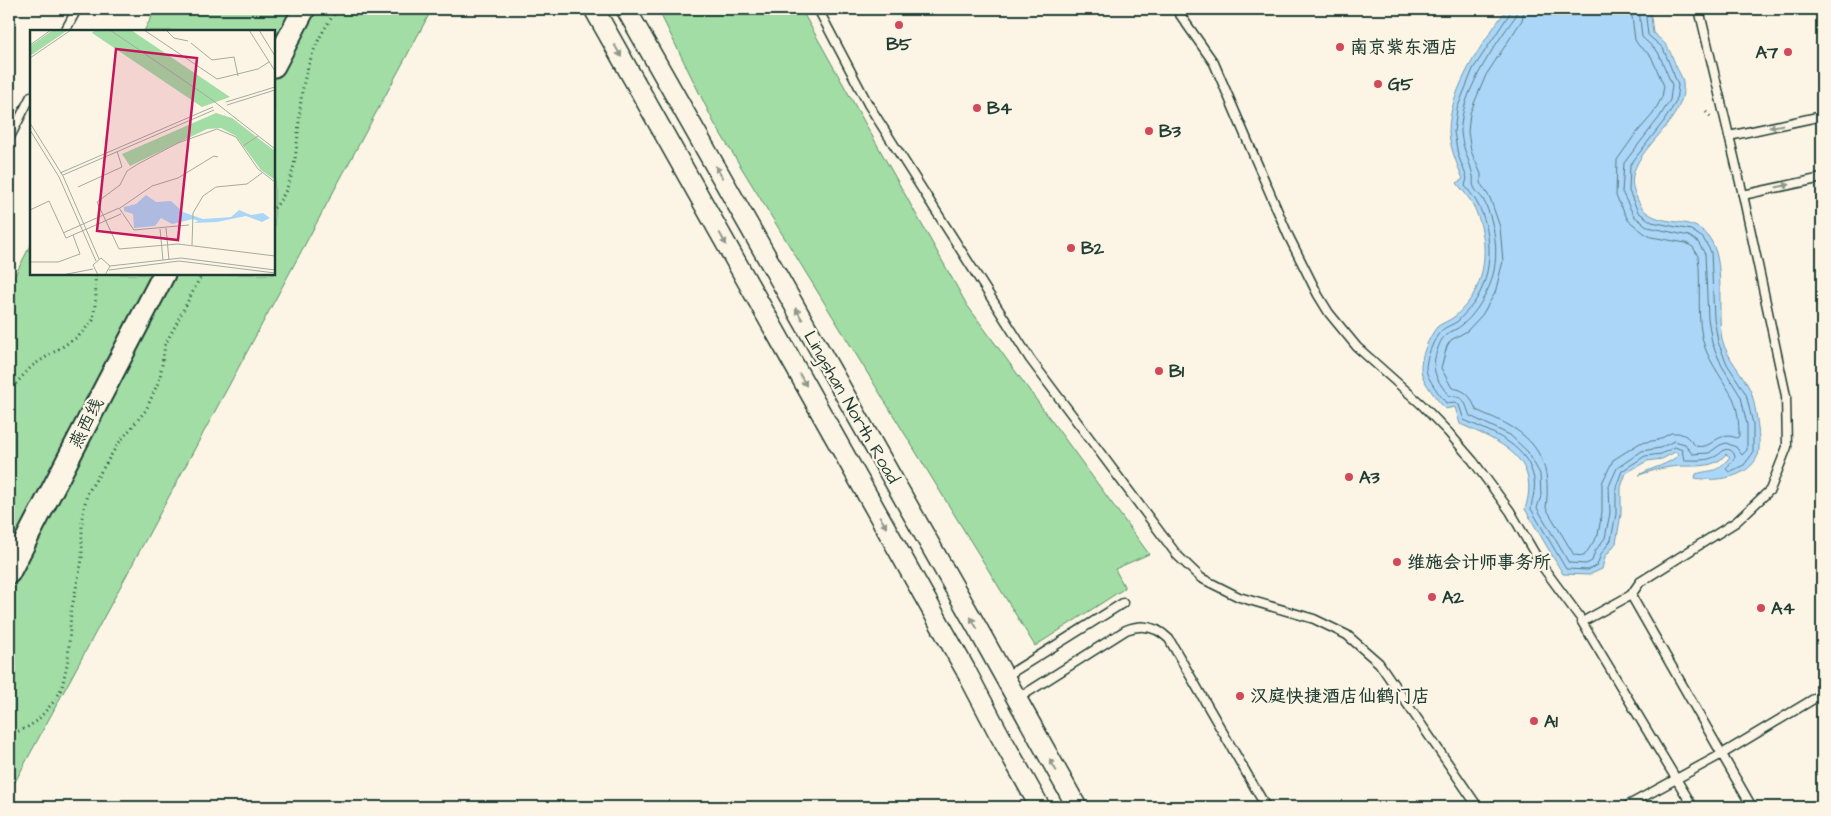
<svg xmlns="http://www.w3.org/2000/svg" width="1831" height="816" viewBox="0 0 1831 816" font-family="'Architects Daughter','LXGW WenKai TC',sans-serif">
  <rect width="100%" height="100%" fill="#fcf5e5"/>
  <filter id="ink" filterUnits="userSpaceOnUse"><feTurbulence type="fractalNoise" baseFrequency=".02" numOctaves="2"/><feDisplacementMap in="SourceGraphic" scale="10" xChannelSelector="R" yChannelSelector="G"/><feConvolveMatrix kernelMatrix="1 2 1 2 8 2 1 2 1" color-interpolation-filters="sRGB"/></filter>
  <g filter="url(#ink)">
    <!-- green -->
    <g fill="#a1dda4" stroke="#608d6c">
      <polygon points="156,9 432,9 9,793 9,287 31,244 31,274 274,274 274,31 144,31"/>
      <polygon points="658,9 801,9 967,305 1149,554 1115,569 1125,588 1035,646 714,123"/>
    </g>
    <!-- water -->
    <path fill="#abd6f7" stroke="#7399a9" d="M 1507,9 L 1650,9 L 1653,33 C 1669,46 1668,47 1676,66 C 1678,71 1683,78 1683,83 C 1688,127 1616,155 1636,196 C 1638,200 1640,206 1643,209 C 1660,228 1692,215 1708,236 C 1727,261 1716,307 1722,339 C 1727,359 1743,373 1751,392 C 1755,402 1762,445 1758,455 C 1749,478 1716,482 1695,478 L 1696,474 C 1717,468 1713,475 1730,457 L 1726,454 C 1713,471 1690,464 1670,467 C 1660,468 1649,472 1639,475 C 1652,467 1670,465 1679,454 L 1675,452 L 1662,459 L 1647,461 L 1626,473 L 1621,487 L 1621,514 L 1616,543 L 1605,557 L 1602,569 L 1589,575 L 1563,574 L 1525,509 C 1542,457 1498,441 1460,424 L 1455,407 L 1445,409 C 1438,400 1422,382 1421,370 C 1420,357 1429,337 1437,327 C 1442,323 1449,321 1454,317 C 1458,314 1461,310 1465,306 C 1489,279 1489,236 1473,205 C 1469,197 1462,190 1457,183 L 1463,179 C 1457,164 1450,148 1449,132 C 1449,89 1483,42 1507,9 Z"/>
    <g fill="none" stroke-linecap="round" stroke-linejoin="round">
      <!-- shore -->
      <g stroke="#577a82" stroke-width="1">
        <path d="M 1511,9 L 1510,13 L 1473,69 L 1457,109 L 1454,132 L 1458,155 L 1467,178 L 1465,186 C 1469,191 1473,196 1476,201 C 1495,233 1494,283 1468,310 C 1465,313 1461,318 1458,321 C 1453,325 1446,326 1441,331 C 1434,338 1425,360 1426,370 C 1428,380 1440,395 1446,403 L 1455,402 L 1459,405 L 1464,420 C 1490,432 1525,443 1533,475 C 1537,487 1532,498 1531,509 L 1566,569 L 1588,570 L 1597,565 L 1601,554 L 1611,540 L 1616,514 L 1616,487 L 1622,471 L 1645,456 L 1661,454 L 1675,447 L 1682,450 L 1684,460 C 1700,460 1712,462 1724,450 C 1729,448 1734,451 1735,457 L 1726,469 L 1729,472 L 1744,465 L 1753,453 L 1753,424 L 1746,394 L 1727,364 L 1718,342 L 1714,318 L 1711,252 L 1703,238 L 1691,230 L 1652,222 L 1638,212 L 1629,191 L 1630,165 L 1664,121 L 1676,102 L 1678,85 L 1663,48 L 1648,35 L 1645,9"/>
        <path d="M 1517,9 L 1515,17 C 1494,46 1459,96 1461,132 C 1462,148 1470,161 1473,176 C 1474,180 1472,183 1474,187 C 1476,192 1480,195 1483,199 C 1497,226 1501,264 1487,291 C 1481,304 1473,316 1462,325 C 1458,329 1451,331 1446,335 C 1441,339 1439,345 1437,351 C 1430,371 1437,380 1449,396 C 1466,397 1464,401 1470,416 L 1510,435 L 1528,452 L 1540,474 L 1541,496 L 1537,508 L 1569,563 L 1586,564 L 1592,561 L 1595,551 L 1605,538 L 1610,513 L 1609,486 L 1617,468 L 1642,451 L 1660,448 L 1674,441 L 1685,444 L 1692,454 L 1709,453 L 1720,445 L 1726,443 L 1736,447 L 1742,455 L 1747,450 L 1747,425 L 1741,397 L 1722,366 L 1712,343 L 1708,318 L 1705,254 L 1698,242 L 1689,236 L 1648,227 L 1634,216 L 1622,192 L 1624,163 L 1659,118 L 1670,100 L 1672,85 L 1658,52 L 1642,37 L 1639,9"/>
        <path d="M 1525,9 L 1522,20 L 1486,75 L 1470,113 L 1468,132 L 1471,151 L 1481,174 L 1481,184 L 1490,198 L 1500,227 L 1503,261 L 1495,293 L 1482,315 L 1467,331 L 1451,340 L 1447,346 L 1441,368 L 1452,388 C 1467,390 1471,397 1476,410 C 1489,416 1503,421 1515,429 C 1545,449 1550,475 1546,508 L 1574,555 L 1584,556 L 1598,535 L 1602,512 L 1602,483 L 1613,460 L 1640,443 L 1658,440 L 1671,433 L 1679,433 L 1686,436 L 1696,446 C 1713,450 1716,430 1737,438 L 1739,436 C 1739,424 1738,409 1733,398 C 1724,381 1712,366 1705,348 C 1695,319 1702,286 1698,256 L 1693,247 L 1686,243 L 1651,237 L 1644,233 L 1628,220 L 1616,196 L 1617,160 L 1634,136 L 1653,114 L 1662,97 L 1664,86 L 1651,56 L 1639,46 L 1635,40 L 1631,9"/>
      </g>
      <defs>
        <g id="service">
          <polyline points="818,9 868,104 1030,359 1177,555 1201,578 1239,597 1314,619 1347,635 1379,663 1478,807"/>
          <polyline points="1176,9 1214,63 1288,235 1318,295 1329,313 1357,347 1421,404 1448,432 1473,461 1510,511 1542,566 1579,616"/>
          <polyline points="65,31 77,9"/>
          <polyline points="1729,136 1822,116"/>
          <polyline points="9,139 31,96"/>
          <polyline points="1743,195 1822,178"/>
          <polyline points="1631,595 1752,807"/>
          <polyline points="1005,677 1123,603"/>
          <path d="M 1017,699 L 1126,630 C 1143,623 1157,627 1169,639 L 1266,807"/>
          <polyline points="1625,807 1722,754 1822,694"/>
          <polyline points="1693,807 1582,622 1631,595 1640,582 1736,522 1770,490 1787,447 1786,396 1743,195 1699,9"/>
        </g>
        <g id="tertiary">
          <polyline points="594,9 965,669 998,732 1040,807"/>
          <polyline points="626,9 979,631 1077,807"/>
        </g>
        <g id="secondary">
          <polyline points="274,66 304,9"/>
          <polyline points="9,573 164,274"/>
        </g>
      </defs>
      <!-- service casing -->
      <use href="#service" stroke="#1f3d34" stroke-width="11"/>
      <!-- tertiary casing -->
      <use href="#tertiary" stroke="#1f3d34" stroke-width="22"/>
      <!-- secondary casing -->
      <use href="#secondary" stroke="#1f3d34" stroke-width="25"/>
      <!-- path -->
      <g stroke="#1f3d34" stroke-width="3" stroke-dasharray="1 4" stroke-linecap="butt">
        <polyline points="1706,112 1713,119"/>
        <path d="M 274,208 C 303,177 295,122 304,82 C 310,55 321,31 338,9"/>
        <polyline points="9,391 32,366 79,336 93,320 96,298 95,274"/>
        <polyline points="9,735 26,728 37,721 56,699 62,687 68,660 71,612 82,560 82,518 87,494 118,444 146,410 160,378 165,345 202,274"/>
      </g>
      <!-- service -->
      <use href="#service" stroke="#fcf5e5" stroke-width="8"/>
      <!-- tertiary -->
      <use href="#tertiary" stroke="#fcf5e5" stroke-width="19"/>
      <!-- secondary -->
      <use href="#secondary" stroke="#fcf5e5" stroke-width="21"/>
    </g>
    <!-- one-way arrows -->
    <defs><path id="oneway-solid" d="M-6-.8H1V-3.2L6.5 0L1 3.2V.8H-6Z" transform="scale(1.25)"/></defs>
    <g fill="#8e998c">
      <use href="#oneway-solid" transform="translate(618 51) rotate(61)"/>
      <use href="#oneway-solid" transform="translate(1776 126) rotate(168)"/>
      <use href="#oneway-solid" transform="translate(719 172) rotate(-120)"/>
      <use href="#oneway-solid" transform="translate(1783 186) rotate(-12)"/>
      <use href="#oneway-solid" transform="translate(723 239) rotate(61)"/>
      <use href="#oneway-solid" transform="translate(799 314) rotate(-120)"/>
      <use href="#oneway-solid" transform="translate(803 380) rotate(61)"/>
      <use href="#oneway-solid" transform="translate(883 522) rotate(61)"/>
      <use href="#oneway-solid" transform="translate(974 623) rotate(-120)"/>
      <use href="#oneway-solid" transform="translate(1053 765) rotate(-119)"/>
    </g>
  </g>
  <!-- markers -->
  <g fill="#d1495b" stroke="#fcf5e5" stroke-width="2">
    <circle cx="899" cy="25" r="5"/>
    <circle cx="1340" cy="47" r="5"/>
    <circle cx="1788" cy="52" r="5"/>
    <circle cx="1378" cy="84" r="5"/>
    <circle cx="977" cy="108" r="5"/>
    <circle cx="1149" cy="131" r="5"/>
    <circle cx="1071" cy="248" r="5"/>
    <circle cx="1159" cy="371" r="5"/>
    <circle cx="1349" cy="477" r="5"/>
    <circle cx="1397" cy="562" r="5"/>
    <circle cx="1432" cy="597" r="5"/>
    <circle cx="1761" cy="608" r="5"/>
    <circle cx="1240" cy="696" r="5"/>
    <circle cx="1534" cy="721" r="5"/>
  </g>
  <g text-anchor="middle" stroke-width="4.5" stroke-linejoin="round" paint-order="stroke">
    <!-- poi labels -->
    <g font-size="18" font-weight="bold" fill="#1f3d34" stroke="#fcf5e5" text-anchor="start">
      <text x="899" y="50" text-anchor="middle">B5</text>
      <text x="1350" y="53">南京紫东酒店</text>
      <text x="1778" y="58" text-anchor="end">A7</text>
      <text x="1388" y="90">G5</text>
      <text x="987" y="114">B4</text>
      <text x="1159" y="137">B3</text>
      <text x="1081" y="254">B2</text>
      <text x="1169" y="377">B1</text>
      <text x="1359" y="483">A3</text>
      <text x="1407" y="568">维施会计师事务所</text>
      <text x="1442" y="603">A2</text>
      <text x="1771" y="614">A4</text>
      <text x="1250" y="702">汉庭快捷酒店仙鹤门店</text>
      <text x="1544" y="727">A1</text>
    </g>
    <!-- street labels -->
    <g font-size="18" fill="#1f3d34" stroke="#fcf5e5">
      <text transform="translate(852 407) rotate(60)" y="6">Lingshan North Road</text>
      <text transform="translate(86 423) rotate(-63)" y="6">燕西线</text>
    </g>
  </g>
  <!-- overview -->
  <g transform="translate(30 30)">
    <rect width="245" height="245" fill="#fcf5e5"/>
    <path d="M 23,0 L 38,0 L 0,26 L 0,16 ZM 65,0 L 101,0 L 200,67 L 172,77 L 62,3 ZM 186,83 L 202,88 L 245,121 L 245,150 L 231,140 L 206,106 L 191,98 L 177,99 L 100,136 L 92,124 Z" fill="#a1dda4"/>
    <path d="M 116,165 L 126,172 L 141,171 L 153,182 L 173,189 L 201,187 L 209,180 L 221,185 L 233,183 L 240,188 L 232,192 L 216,186 L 187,192 L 164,193 L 168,191 L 163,189 L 142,194 L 131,188 L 125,196 L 104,198 L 103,184 L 94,181 L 94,177 L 106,174 Z" fill="#abd6f7"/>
    <path fill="none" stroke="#a4ab9e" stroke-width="1" d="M 80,0 L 181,69 L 245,119M 114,0 L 187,49 L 228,39 L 239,32M 136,0 L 144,8 L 158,11M 219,0 L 245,41M 229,0 L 245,26M 161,13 L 182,30 L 204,27 L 208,46M 0,15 L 21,0M 0,28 L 41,0M 196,72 L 245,57M 197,75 L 245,60M 0,93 L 33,146 L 69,229M 0,100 L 29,147 L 66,231M 213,116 L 228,106M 30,143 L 183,77M 33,145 L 184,80M 245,152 L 228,139 L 206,107 L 187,99 L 148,113 L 108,134 L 97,141 L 90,155 L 67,172 L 89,219 L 148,214 L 245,226M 48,157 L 92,137 L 87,121M 90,178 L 122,156 L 148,148 L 184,126 L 188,127M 0,180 L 19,171 L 36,208 L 91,184M 136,198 L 139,230M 130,199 L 133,230M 33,203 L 89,178 L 104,200 L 159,195M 162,215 L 163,183 L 173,166 L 186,157 L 217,154 L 232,143M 0,232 L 28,232 L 50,224 L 43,205M 80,236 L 151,228 L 245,240M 79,240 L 149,231 L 245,243M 32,245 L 63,239M 68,245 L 63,235 L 71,228 L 80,236 L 75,245"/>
    <path fill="#c2185b" fill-opacity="0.15" stroke="#c2185b" stroke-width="2.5" d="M 86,19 L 167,28 L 148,210 L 67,201 Z"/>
    <rect width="245" height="245" fill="none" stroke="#1f3d34" stroke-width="2.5"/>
  </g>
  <!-- margin -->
  <rect width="1831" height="816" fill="none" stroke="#fcf5e5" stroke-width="30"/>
  <rect x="15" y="15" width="1801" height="786" fill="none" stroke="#1f3d34" stroke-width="2" filter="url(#ink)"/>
</svg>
